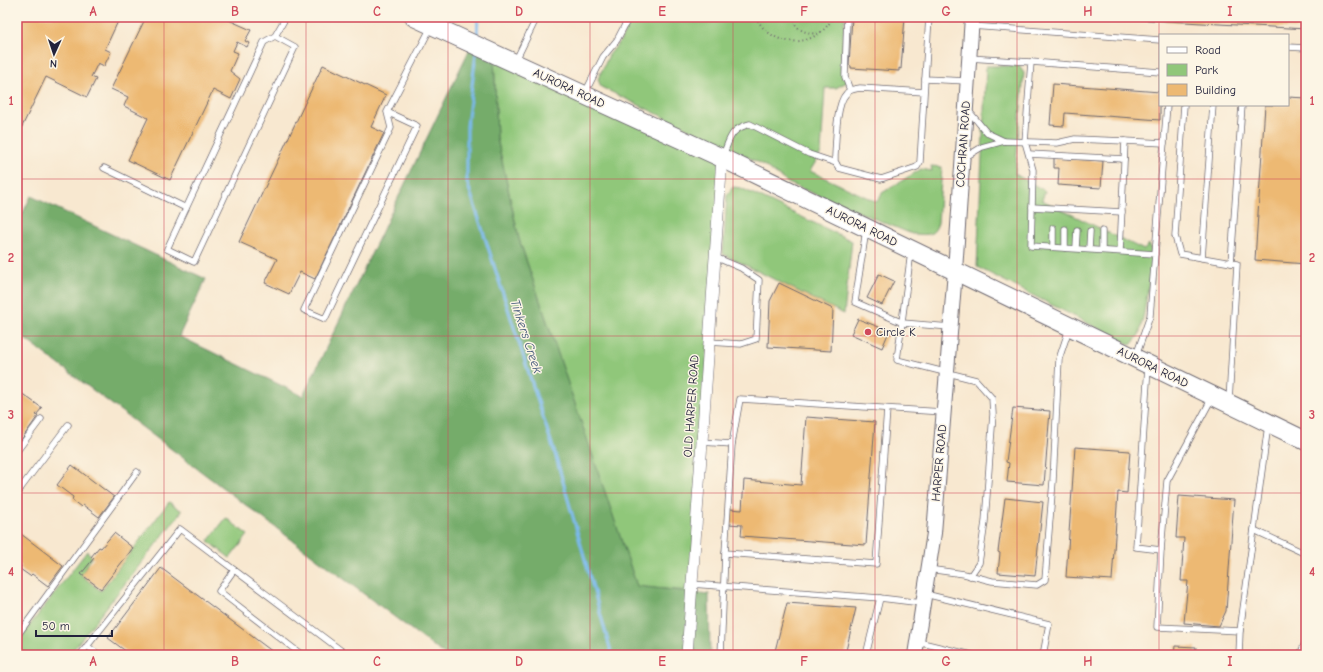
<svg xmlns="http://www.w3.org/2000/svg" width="1323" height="672" viewBox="0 0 1323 672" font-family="'Comic Neue',sans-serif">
  <rect width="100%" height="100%" fill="#fcf5e5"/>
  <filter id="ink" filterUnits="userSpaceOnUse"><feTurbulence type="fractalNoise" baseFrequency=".025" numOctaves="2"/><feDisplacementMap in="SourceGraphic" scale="8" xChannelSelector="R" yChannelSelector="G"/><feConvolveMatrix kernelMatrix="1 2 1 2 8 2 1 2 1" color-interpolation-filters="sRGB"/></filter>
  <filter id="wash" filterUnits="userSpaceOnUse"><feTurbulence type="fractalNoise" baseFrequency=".012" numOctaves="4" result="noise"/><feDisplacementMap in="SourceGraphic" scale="16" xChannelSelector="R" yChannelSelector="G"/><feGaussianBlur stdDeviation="0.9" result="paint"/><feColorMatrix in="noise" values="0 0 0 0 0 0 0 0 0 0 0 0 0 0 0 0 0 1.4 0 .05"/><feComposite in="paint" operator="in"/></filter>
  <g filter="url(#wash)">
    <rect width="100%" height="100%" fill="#f8e8d0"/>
    <!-- green -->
    <g fill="#90c77a" stroke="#59745a">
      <path d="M 633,17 L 845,17 L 841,70 L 847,77 L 847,82 L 836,88 L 825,88 L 821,153 L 810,171 L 877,202 L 882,193 L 921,169 L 932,171 L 931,166 L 942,167 L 938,223 C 933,238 926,234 912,234 L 788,183 L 762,164 L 601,87 L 598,79 L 609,55 L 619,43 Z"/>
      <polygon points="494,54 722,158 690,591 637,587 519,239 497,138"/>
      <polygon points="986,66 1019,66 1024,73 1015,174 1045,191 1042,200 1144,250 1149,244 1153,257 1144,313 1139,335 1131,345 977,267"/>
      <polygon points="733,187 741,188 852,241 844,314 723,254 727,195"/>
      <polygon points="169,502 182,511 69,655 17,655 17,642 87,551 92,557 81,575 101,591"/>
      <polygon points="226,518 248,535 230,558 208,541"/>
    </g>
    <!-- forest -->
    <polygon fill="#74ac6a" stroke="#4b6752" points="472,44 494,54 497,138 519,239 637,586 709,594 710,655 445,655 17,333 17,225 31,196 206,279 179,336 303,396"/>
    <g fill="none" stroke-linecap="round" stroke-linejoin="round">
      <!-- stream -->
      <g stroke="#7cbaef" stroke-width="3">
        <polyline points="477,39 478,17"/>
        <polyline points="476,53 467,126 467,182 556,457 612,655"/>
      </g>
    </g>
    <g id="blocks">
      <!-- building -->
      <g fill="#edb973">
        <polygon points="17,17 120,17 105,49 111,52 104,66 98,63 91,77 96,79 87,97 46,77 17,137"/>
        <polygon points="146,17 222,17 251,30 245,41 249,43 247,47 237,42 233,51 238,53 230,71 240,79 231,99 213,90 170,180 128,160 148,118 124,106 128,97 111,89"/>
        <polygon points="852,17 905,17 901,69 899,68 899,71 851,68 851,66 849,65"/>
        <polygon points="1115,17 1306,17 1306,29 1115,18"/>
        <polygon points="323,65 386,95 371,127 384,133 315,279 300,272 289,294 265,283 277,259 239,242"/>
        <polygon points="1053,84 1160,92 1160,120 1065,113 1064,126 1050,125"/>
        <polygon points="1288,97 1306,98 1306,264 1255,260 1265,105 1288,105"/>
        <polygon points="1054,158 1103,161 1101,188 1058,185 1059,168 1054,168"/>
        <polygon points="879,274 894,281 882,305 867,298"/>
        <polygon points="779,283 833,309 831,351 768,347 770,301"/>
        <polygon points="858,319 879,327 878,329 888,334 882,348 851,334"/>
        <polygon points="17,390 42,408 36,415 38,416 21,440 18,438 17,439"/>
        <polygon points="1013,408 1050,411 1044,485 1007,482 1009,463 1006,462"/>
        <polygon points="806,417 875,422 866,545 741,536 742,525 729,524 730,509 742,510 744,480 801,485"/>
        <polygon points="1075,447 1130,451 1127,493 1118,492 1112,580 1066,577"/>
        <polygon points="72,465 114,497 99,517 83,505 81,507 72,500 73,497 57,485"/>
        <polygon points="1179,496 1234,500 1226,611 1219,626 1184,623 1188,581 1181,581 1184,538 1176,538"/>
        <polygon points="1005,498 1043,502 1035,576 998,573 1000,553 998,552"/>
        <polygon points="114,533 133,548 101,589 81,574 94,558 91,557 99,547 101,548"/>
        <polygon points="21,534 63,566 48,586 32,574 30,576 20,569 21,566 17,563 17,539"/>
        <polygon points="161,568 277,655 131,655 108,638"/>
        <polygon points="787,603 856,608 845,655 774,655"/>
        <polygon points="1175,646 1196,647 1195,655 1174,655"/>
      </g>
    </g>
  </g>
  <g filter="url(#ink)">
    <use href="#blocks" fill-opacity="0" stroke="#6d676f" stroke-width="1"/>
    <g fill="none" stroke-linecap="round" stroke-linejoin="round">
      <defs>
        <g id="service">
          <polyline points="847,17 845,77 850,90"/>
          <polyline points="929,17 925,79 967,81"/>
          <polyline points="971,26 1160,40"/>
          <polyline points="275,36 295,47 194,262 167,249 264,42 275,36 286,17"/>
          <polyline points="1288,47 1306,48"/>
          <polyline points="969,58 1031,62 1025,142 1033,170 1031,246 1155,254 1150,316 1136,356"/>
          <polyline points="515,62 537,17"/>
          <polyline points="1031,62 1160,72"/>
          <path d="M 924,92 L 860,88 C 855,89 849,89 846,94 C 836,104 836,141 835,156 L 835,162 L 839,168 L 881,179 L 917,167 L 920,162 L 925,79"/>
          <polyline points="585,93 603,57 617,40 629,17"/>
          <polyline points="1184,105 1175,236 1180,254 1237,264 1229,401"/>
          <polyline points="968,110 987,133 1004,141"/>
          <polyline points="387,112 417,126 325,319 304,310 391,128 387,112 431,27"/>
          <polyline points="1125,141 1164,143"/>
          <polyline points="1029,154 1124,159"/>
          <path d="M 723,156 C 730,138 730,129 750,124 L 809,154 L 836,163"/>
          <polyline points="964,158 982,147 1004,141 1057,143 1075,139 1125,141 1120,251"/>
          <polyline points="104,168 186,208"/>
          <polyline points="1032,207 1122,212"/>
          <polyline points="866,230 855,302 903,323 950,327"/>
          <polyline points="1053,247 1053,228"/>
          <polyline points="1065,248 1065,229"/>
          <polyline points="1076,248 1077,230"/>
          <polyline points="1089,249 1090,231"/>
          <polyline points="1102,250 1102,231"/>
          <polyline points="911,252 897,360 976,380 992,398 993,414 985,522 979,563 970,576"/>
          <polyline points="1155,254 1167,105"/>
          <polyline points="1202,258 1213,105"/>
          <polyline points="1231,263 1242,105"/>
          <polyline points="709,342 741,344 756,339 759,280 741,268 715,257"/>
          <polyline points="1148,367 1136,547 1161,550 1167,481 1212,398"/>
          <polyline points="1268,425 1254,530 1306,554"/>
          <polyline points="701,442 732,444 740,399 943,412"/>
          <polyline points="17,451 41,419"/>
          <polyline points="17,493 68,425"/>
          <polyline points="1161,550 1157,627 1240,631 1239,655 1241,655"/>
          <polyline points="725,553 732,444"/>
          <polyline points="928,569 964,574 992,581 1037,585 1045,580 1053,481 1059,359 1069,329"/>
          <polyline points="234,570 219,591 302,655"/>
          <polyline points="691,584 880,598"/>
          <polyline points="925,594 1049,624 1043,655"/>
          <polyline points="1240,631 1254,529"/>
          <polyline points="17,636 137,472"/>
          <polyline points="918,642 972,655"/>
          <polyline points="87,646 99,655"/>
          <polyline points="80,655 180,529 347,655"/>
          <polyline points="721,655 725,553 876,564 887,409"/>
          <polyline points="866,655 880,598 922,603"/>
          <polyline points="1300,655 1306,641"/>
        </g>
        <polyline id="minor" points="687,655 722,158"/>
        <polyline id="tertiary" points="915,655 934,533 955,271 972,17"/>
        <polyline id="primary" points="414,17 722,158 1306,441"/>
      </defs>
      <!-- service casing -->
      <use href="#service" stroke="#6d676f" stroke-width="7"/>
      <!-- minor casing -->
      <use href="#minor" stroke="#6d676f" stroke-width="12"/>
      <!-- tertiary casing -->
      <use href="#tertiary" stroke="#6d676f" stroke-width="16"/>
      <!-- primary casing -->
      <use href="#primary" stroke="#6d676f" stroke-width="20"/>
      <!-- path -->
      <g stroke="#6d676f" stroke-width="2" stroke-dasharray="1 3" stroke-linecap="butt">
        <path d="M 756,17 C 772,50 817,49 833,17"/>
        <path d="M 792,17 C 796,31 806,33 819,34"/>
      </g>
      <!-- service -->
      <use href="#service" stroke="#fff" stroke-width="5.5"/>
      <!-- minor -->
      <use href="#minor" stroke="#fff" stroke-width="11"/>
      <!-- tertiary -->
      <use href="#tertiary" stroke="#fff" stroke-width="14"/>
      <!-- primary -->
      <use href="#primary" stroke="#fff" stroke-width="18"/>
    </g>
  </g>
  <!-- grid -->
  <path fill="none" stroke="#d1495b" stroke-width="1" stroke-opacity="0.55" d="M 164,17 L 164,655M 306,17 L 306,655M 448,17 L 448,655M 590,17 L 590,655M 733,17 L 733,655M 875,17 L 875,655M 1017,17 L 1017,655M 1159,17 L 1159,655M 17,179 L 1306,179M 17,336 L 1306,336M 17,493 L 1306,493"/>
  <!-- markers -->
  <circle fill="#d1495b" stroke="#fcf5e5" stroke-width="1.5" cx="868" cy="332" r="4"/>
  <g text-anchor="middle" stroke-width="3" stroke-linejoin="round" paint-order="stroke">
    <!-- street labels -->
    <g font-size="12" fill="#22223b" stroke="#fcf5e5">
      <text transform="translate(569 88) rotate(25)" y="4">AURORA ROAD</text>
      <text transform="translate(963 144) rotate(-86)" y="4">COCHRAN ROAD</text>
      <text transform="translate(862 226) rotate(26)" y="4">AURORA ROAD</text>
      <text transform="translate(1153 367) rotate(26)" y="4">AURORA ROAD</text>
      <text transform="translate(691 406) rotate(-86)" y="4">OLD HARPER ROAD</text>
      <text transform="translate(939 463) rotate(-85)" y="4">HARPER ROAD</text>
    </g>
    <!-- poi labels -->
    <g font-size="12" fill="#22223b" stroke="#fcf5e5" text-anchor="start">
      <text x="876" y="336">Circle K</text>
    </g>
    <!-- water labels -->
    <g font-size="13" font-style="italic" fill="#42577a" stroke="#fcf5e5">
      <text transform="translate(527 336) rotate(72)" y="5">Tinkers Creek</text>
    </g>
  </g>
  <!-- margin -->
  <rect width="1323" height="672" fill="none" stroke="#fcf5e5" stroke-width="44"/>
  <!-- legend -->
  <rect x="1159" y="34" width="130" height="72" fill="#fcf5e5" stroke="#a5a1a1"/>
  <rect x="1167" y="47" width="20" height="6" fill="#ffffff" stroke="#a5a1a1"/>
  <text x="1195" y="54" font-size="12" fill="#22223b">Road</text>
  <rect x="1167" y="64" width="20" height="12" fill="#90c77a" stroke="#a5a1a1"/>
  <text x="1195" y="74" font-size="12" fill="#22223b">Park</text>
  <rect x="1167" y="84" width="20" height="12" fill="#edb973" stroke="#a5a1a1"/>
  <text x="1195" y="94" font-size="12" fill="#22223b">Building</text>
  <!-- north arrow -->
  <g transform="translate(54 54) rotate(183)" stroke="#fcf5e5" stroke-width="3" paint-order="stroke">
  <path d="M0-3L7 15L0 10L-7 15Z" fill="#22223b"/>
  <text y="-6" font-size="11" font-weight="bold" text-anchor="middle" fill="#22223b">N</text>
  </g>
  <!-- scale -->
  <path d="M36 630v6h76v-6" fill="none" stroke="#22223b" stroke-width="2"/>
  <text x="42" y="630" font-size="12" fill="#22223b" stroke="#fcf5e5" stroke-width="3" paint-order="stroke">50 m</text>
  <rect x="22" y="22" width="1279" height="628" fill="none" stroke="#d1495b" stroke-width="1.5"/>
  <g font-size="13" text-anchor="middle" font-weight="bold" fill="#d1495b">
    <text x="93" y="16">A</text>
    <text x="235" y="16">B</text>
    <text x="377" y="16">C</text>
    <text x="519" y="16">D</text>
    <text x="662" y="16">E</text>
    <text x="804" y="16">F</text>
    <text x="946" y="16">G</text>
    <text x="1088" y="16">H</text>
    <text x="1230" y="16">I</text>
    <text x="11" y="105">1</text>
    <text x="1312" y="105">1</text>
    <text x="11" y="262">2</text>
    <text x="1312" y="262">2</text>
    <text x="11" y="419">3</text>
    <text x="1312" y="419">3</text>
    <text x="11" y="576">4</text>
    <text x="1312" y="576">4</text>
    <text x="93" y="666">A</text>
    <text x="235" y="666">B</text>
    <text x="377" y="666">C</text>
    <text x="519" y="666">D</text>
    <text x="662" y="666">E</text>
    <text x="804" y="666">F</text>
    <text x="946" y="666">G</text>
    <text x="1088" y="666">H</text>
    <text x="1230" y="666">I</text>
  </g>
</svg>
